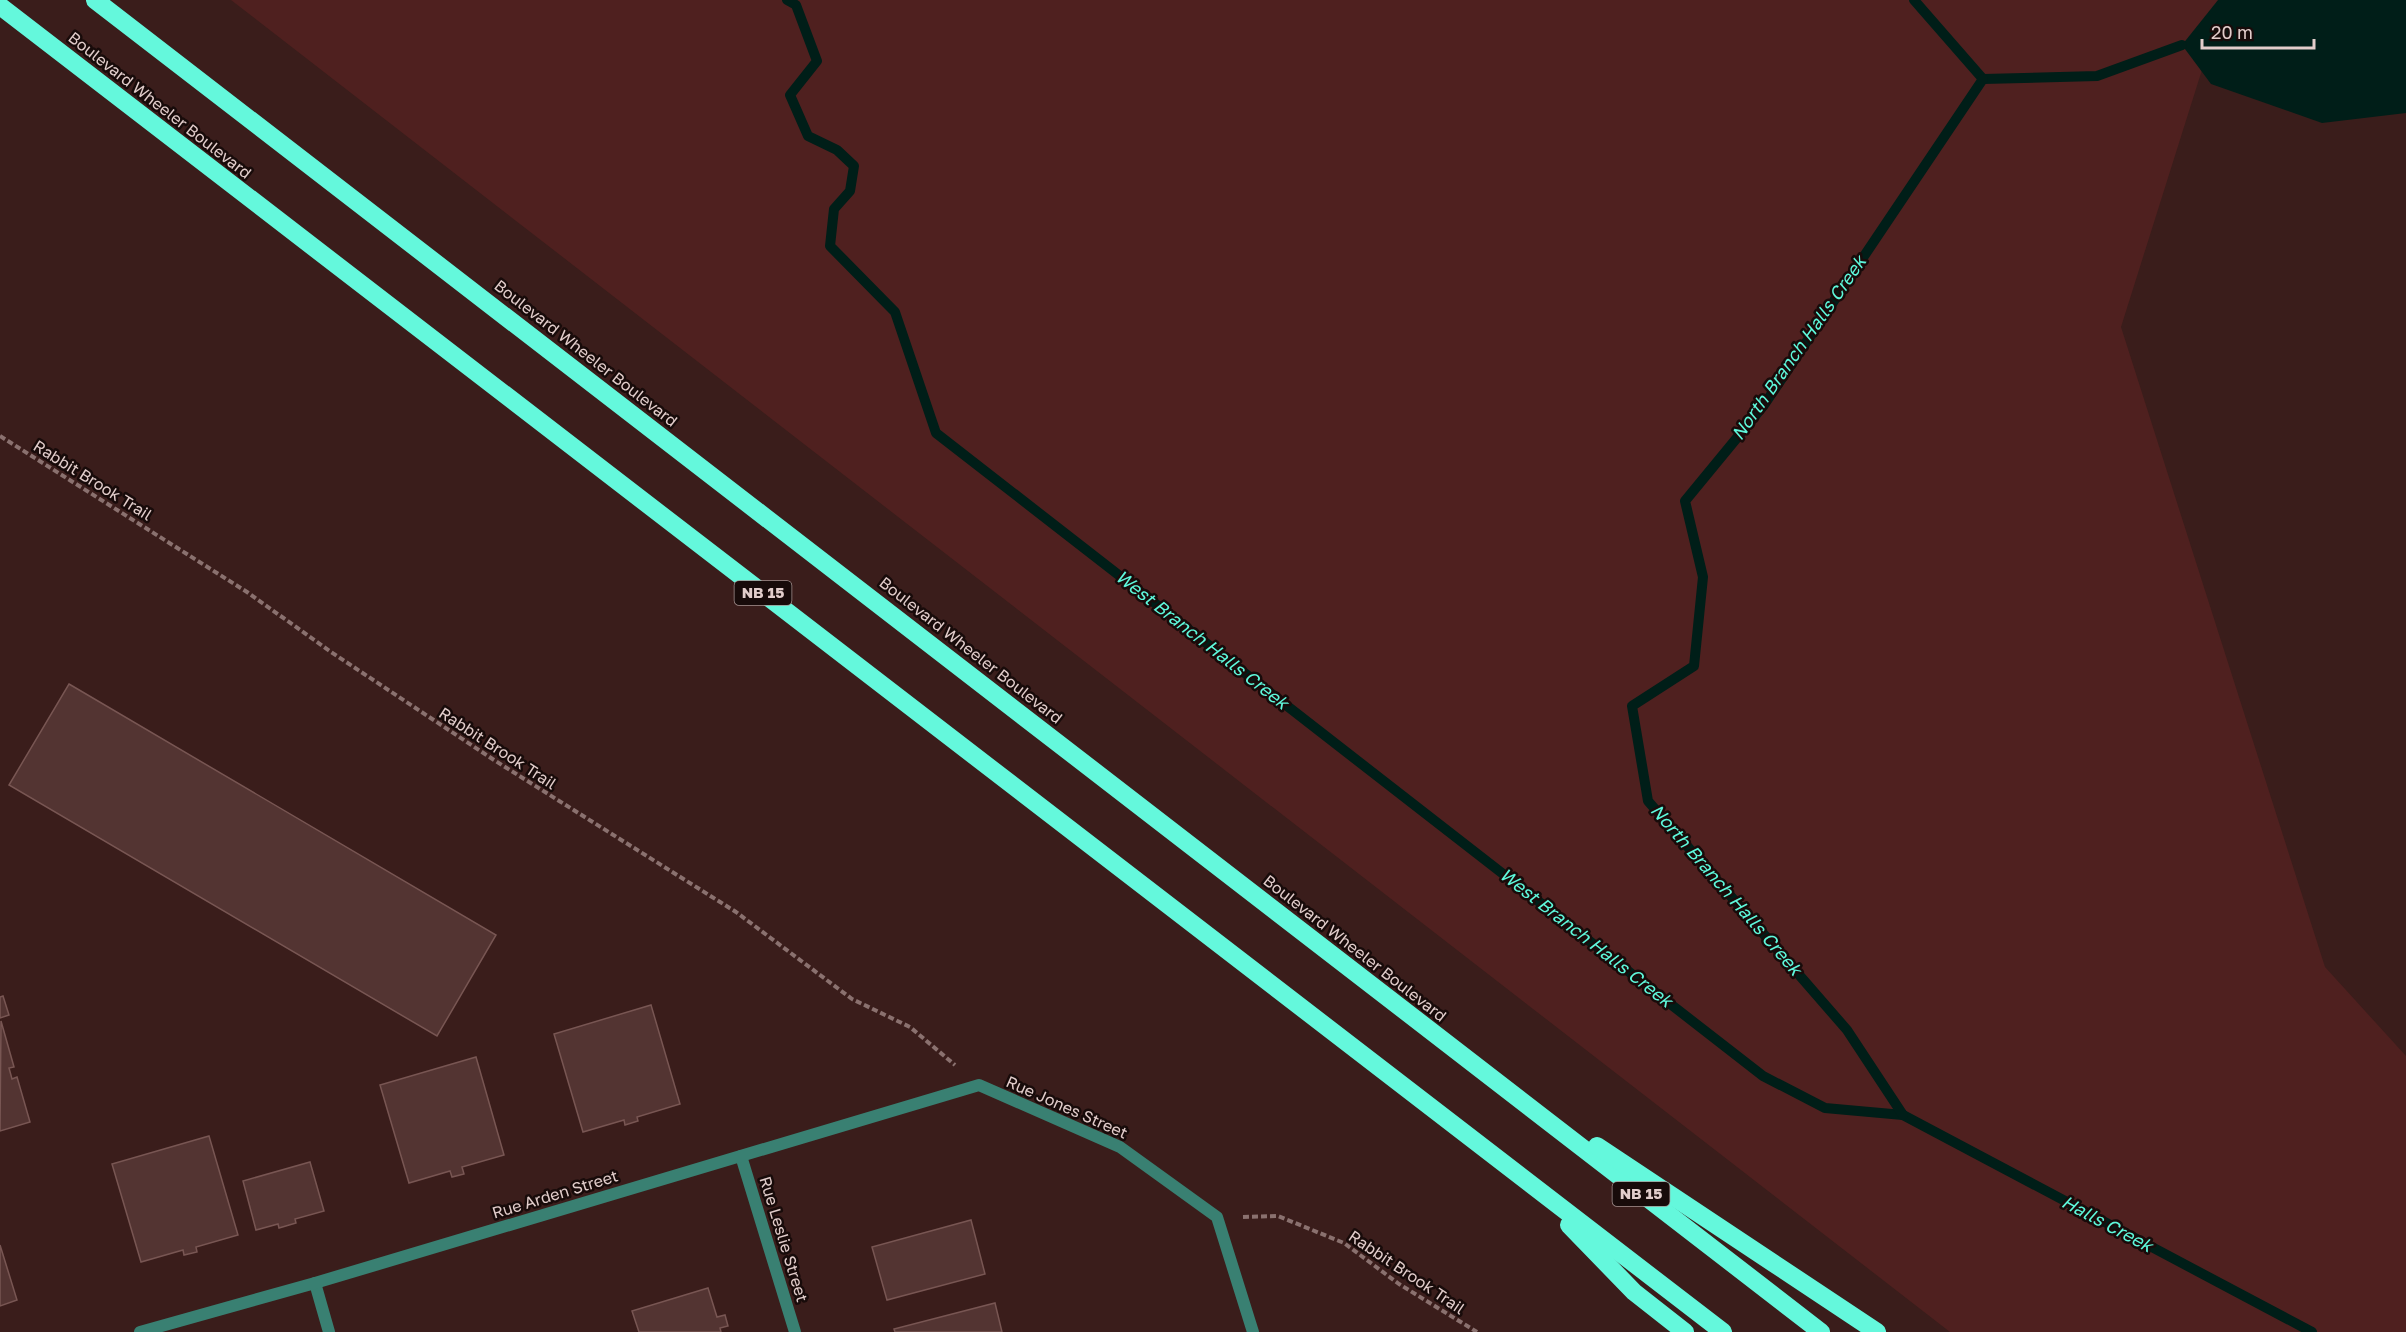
<svg xmlns="http://www.w3.org/2000/svg" width="2406" height="1332" viewBox="0 0 2406 1332" font-family="'Golos Text',sans-serif">
  <rect width="100%" height="100%" fill="#3a1d1b"/>
  <!-- green -->
  <polygon fill="#4f201f" points="231,0 2224,0 2121,327 2325,967 2406,1056 2406,1332 1950,1332"/>
  <!-- water -->
  <polygon fill="#001e18" points="2218,0 2406,0 2406,113 2322,123 2211,84 2182,45"/>
  <g fill="none" stroke-linecap="round" stroke-linejoin="round">
    <!-- stream -->
    <g stroke="#001e18" stroke-width="10">
      <polyline points="787,0 796,5 817,61 790,95 808,136 837,150 854,166 850,191 834,209 830,246 895,312 936,433 1763,1076 1825,1108 1903,1115 2312,1332"/>
      <polyline points="1914,0 1983,79"/>
      <polyline points="1983,79 2097,76 2182,45"/>
      <polyline points="1903,1115 1847,1030 1648,801 1632,706 1694,666 1703,577 1685,501 1764,405 1983,79"/>
    </g>
  </g>
  <!-- building -->
  <g fill="#533432" stroke="#785653" stroke-width="1.5">
    <polygon points="69,684 496,935 437,1036 9,785"/>
    <polygon points="3,996 9,1015 0,1018 0,997"/>
    <polygon points="651,1005 680,1104 637,1117 638,1121 625,1125 624,1120 583,1132 554,1034"/>
    <polygon points="1,1021 14,1067 9,1068 12,1079 17,1077 30,1122 0,1131"/>
    <polygon points="476,1057 504,1155 462,1167 464,1174 452,1177 450,1171 409,1183 380,1085"/>
    <polygon points="209,1136 238,1235 196,1247 197,1252 184,1255 183,1250 141,1262 112,1164"/>
    <polygon points="310,1162 324,1211 295,1219 296,1223 279,1228 278,1224 256,1230 243,1181"/>
    <polygon points="971,1220 985,1274 887,1300 872,1247"/>
    <polygon points="0,1245 17,1300 0,1306"/>
    <polygon points="708,1288 717,1317 725,1315 728,1326 720,1328 721,1332 639,1332 632,1311"/>
    <polygon points="995,1303 1002,1332 895,1332 894,1329"/>
  </g>
  <g fill="none" stroke-linecap="round" stroke-linejoin="round">
    <!-- path -->
    <g stroke="#8a716f" stroke-width="4" stroke-dasharray="6 3" stroke-linecap="butt">
      <polyline points="0,436 247,592 331,652 494,760 736,912 852,999 910,1027 955,1065"/>
      <polyline points="1243,1217 1278,1216 1344,1243 1399,1284 1477,1332"/>
    </g>
    <!-- minor -->
    <g stroke="#398072" stroke-width="12">
      <polyline points="741,1156 795,1332"/>
      <polyline points="315,1283 329,1332"/>
      <polyline points="140,1332 315,1283 979,1085 1120,1147 1217,1217 1253,1332"/>
    </g>
    <!-- motorway -->
    <g stroke="#64f8dc" stroke-width="18">
      <polyline points="95,0 1821,1332"/>
      <polyline points="0,6 1723,1332"/>
      <polyline points="1597,1146 1877,1332"/>
      <polyline points="1569,1225 1634,1292 1685,1332"/>
    </g>
  </g>
  <g text-anchor="middle" stroke-width="5" stroke-linejoin="round" paint-order="stroke">
    <!-- shield labels -->
    <g fill="#180b0a" stroke="#a59391" stroke-width="1.5">
      <rect x="734.5" y="581" width="57" height="24" rx="4.5"/>
      <rect x="1612.5" y="1182" width="57" height="24" rx="4.5"/>
    </g>
    <g font-size="15" font-weight="bold" fill="#e2cdcb">
      <text x="763" y="598">NB 15</text>
      <text x="1641" y="1199">NB 15</text>
    </g>
    <!-- street labels -->
    <g font-size="16" fill="#e2cdcb" stroke="#180b0a">
      <text transform="translate(160 105) rotate(38)" y="6">Boulevard Wheeler Boulevard</text>
      <text transform="translate(586 353) rotate(38)" y="6">Boulevard Wheeler Boulevard</text>
      <text transform="translate(93 480) rotate(32)" y="6">Rabbit Brook Trail</text>
      <text transform="translate(971 650) rotate(38)" y="6">Boulevard Wheeler Boulevard</text>
      <text transform="translate(498 748) rotate(33)" y="6">Rabbit Brook Trail</text>
      <text transform="translate(1355 948) rotate(38)" y="6">Boulevard Wheeler Boulevard</text>
      <text transform="translate(1067 1107) rotate(24)" y="6">Rue Jones Street</text>
      <text transform="translate(555 1194) rotate(-17)" y="6">Rue Arden Street</text>
      <text transform="translate(784 1239) rotate(73)" y="6">Rue Leslie Street</text>
      <text transform="translate(1407 1272) rotate(34)" y="6">Rabbit Brook Trail</text>
    </g>
    <!-- water labels -->
    <g font-size="18" font-style="italic" fill="#5ef8db" stroke="#180b0a">
      <text transform="translate(1799 348) rotate(-55)" y="6">North Branch Halls Creek</text>
      <text transform="translate(1202 640) rotate(38)" y="6">West Branch Halls Creek</text>
      <text transform="translate(1726 890) rotate(49)" y="6">North Branch Halls Creek</text>
      <text transform="translate(1586 938) rotate(38)" y="6">West Branch Halls Creek</text>
      <text transform="translate(2107 1224) rotate(28)" y="6">Halls Creek</text>
    </g>
  </g>
  <!-- scale -->
  <path d="M2202 39v9h112v-9" fill="none" stroke="#e2cdcb" stroke-width="3"/>
  <text x="2211" y="39" font-size="18" fill="#e2cdcb" stroke="#180b0a" stroke-width="4.5" paint-order="stroke">20 m</text>
</svg>
